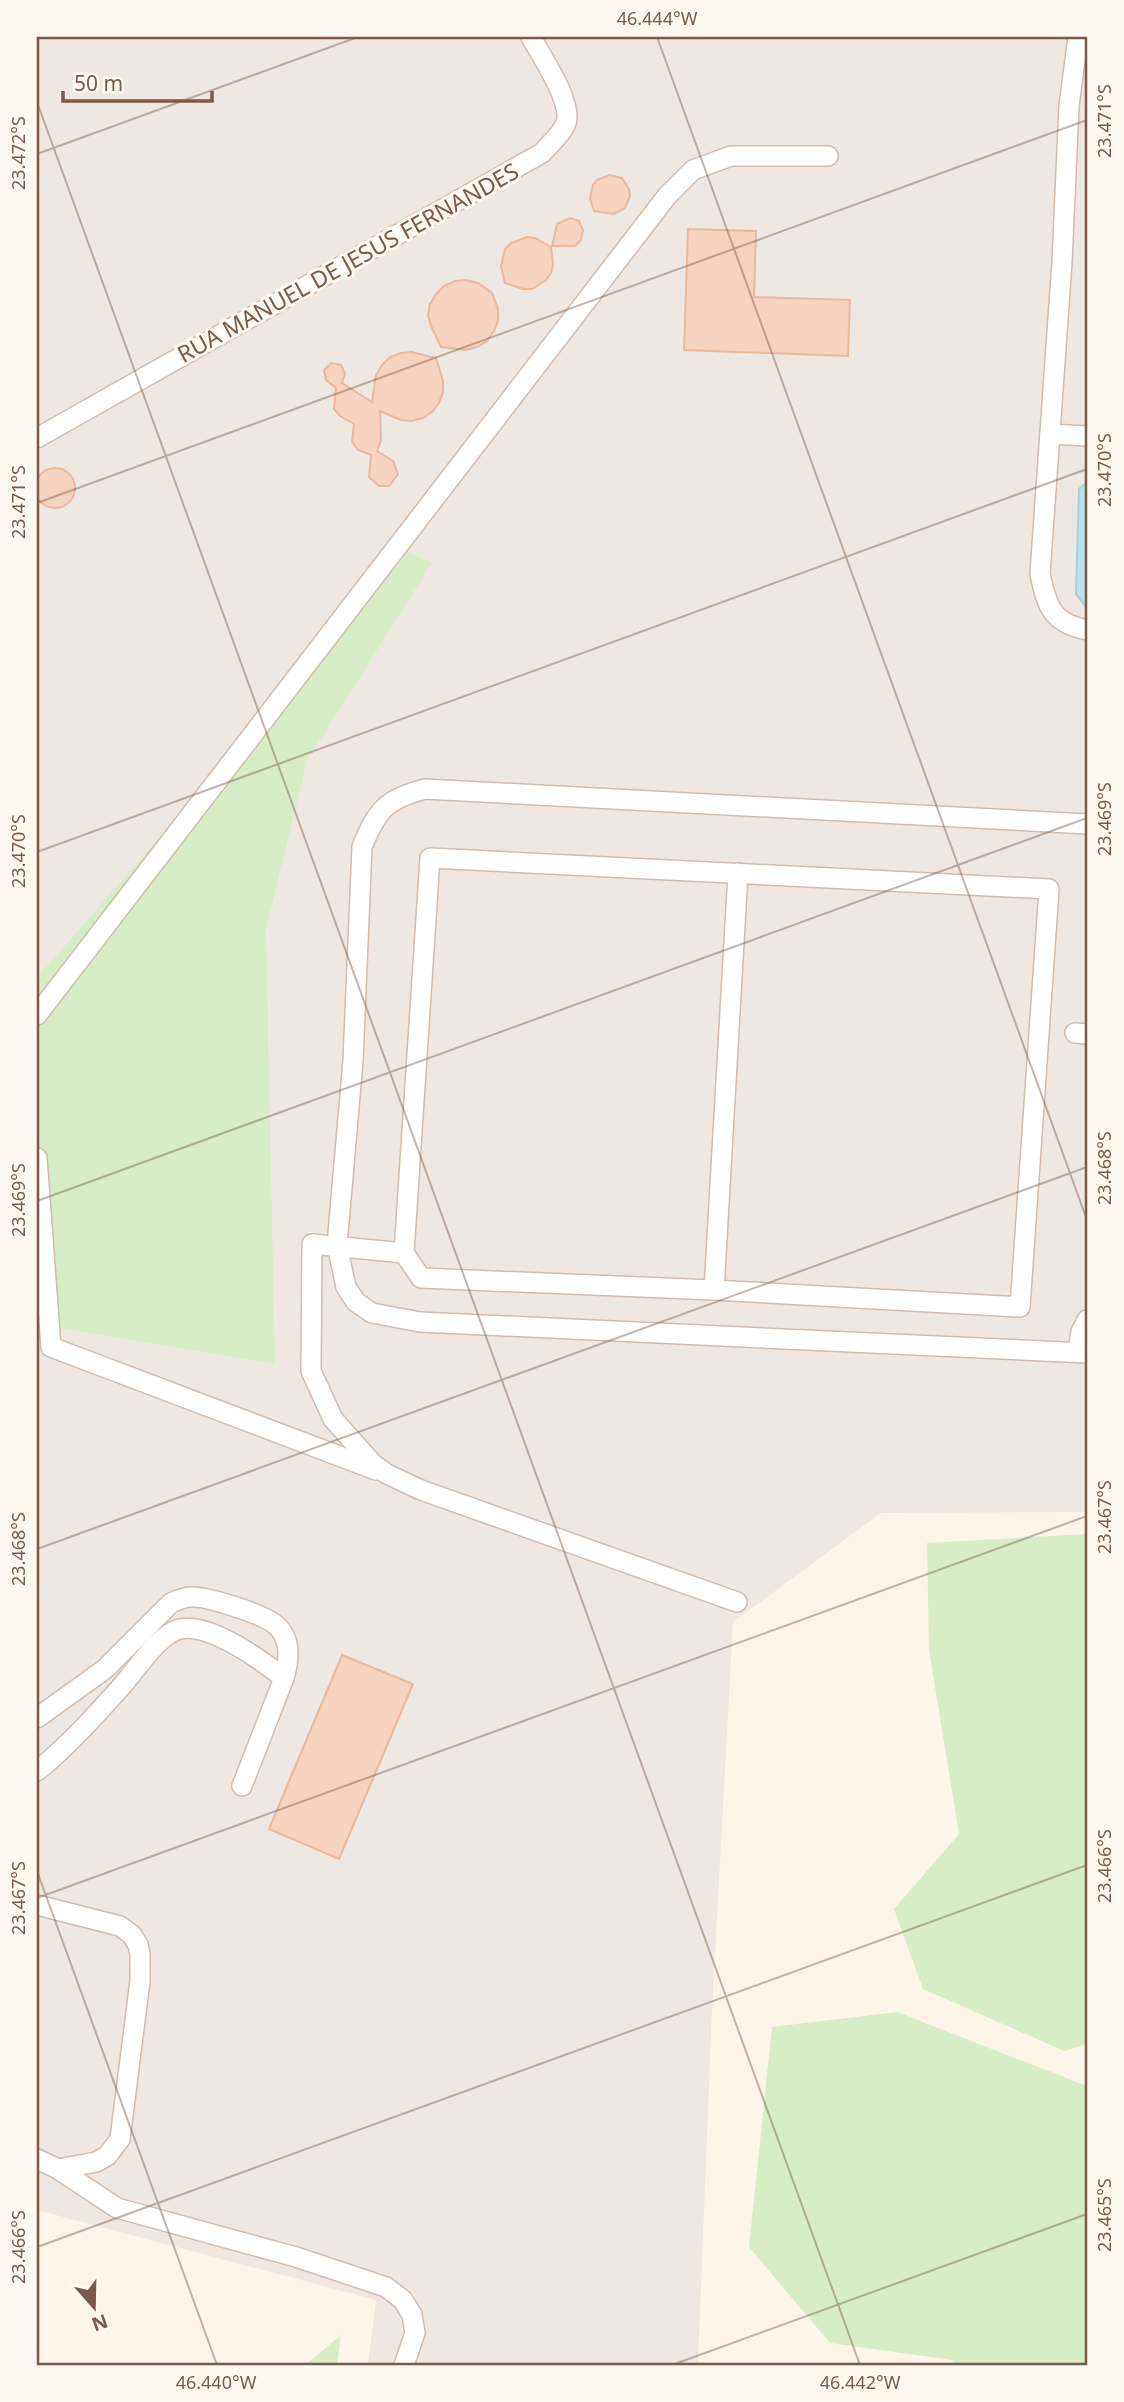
<svg xmlns="http://www.w3.org/2000/svg" width="1124" height="2402" viewBox="0 0 1124 2402" font-family="'Noto Sans',sans-serif">
  <rect width="100%" height="100%" fill="#fef5e9"/>
  <!-- industrial -->
  <polygon fill="#efe8e2" points="37,37 1087,37 1087,1512 881,1513 733,1622 712,2010 698,2362 732,2365 368,2365 376,2300 37,2210"/>
  <!-- green -->
  <g fill="#d7edc6">
    <polygon points="409,552 432,563 307,761 266,929 275,1364 37,1324 37,993 41,973"/>
    <polygon points="1087,1534 1087,2044 1064,2051 923,1989 894,1909 959,1834 929,1650 927,1543"/>
    <polygon points="897,2012 1087,2086 1087,2365 955,2365 952,2360 830,2343 749,2247 772,2027"/>
    <polygon points="341,2335 337,2365 305,2365"/>
  </g>
  <!-- water -->
  <polygon fill="#bbe4ea" stroke="#a1d5dc" stroke-width="2" points="1087,482 1087,608 1076,594 1079,489"/>
  <!-- building -->
  <g fill="#f5d3bf" stroke="#e9b99e" stroke-width="2">
    <polygon points="609,175 622,178 629,189 630,196 625,208 614,214 594,211 590,198 593,185 597,180"/>
    <polygon points="570,218 579,221 583,230 581,240 575,246 552,246 557,224"/>
    <polygon points="688,229 756,231 754,297 850,300 848,356 684,350"/>
    <polygon points="527,237 535,238 551,247 553,265 551,273 546,280 532,289 523,289 505,283 501,266 505,249 511,243"/>
    <polygon points="466,280 478,283 492,293 498,309 498,321 494,331 487,341 477,347 466,350 441,347 431,326 428,315 430,304 436,294 444,286 455,281"/>
    <polygon points="412,352 436,358 443,381 443,392 439,403 432,412 423,418 412,421 401,420 380,411 381,440 377,451 393,461 398,474 389,486 379,486 369,477 371,455 358,450 352,442 354,424 340,416 334,409 336,388 326,380 324,370 331,363 341,365 345,374 342,383 372,402 376,375 382,365 390,357 401,353"/>
    <circle cx="55" cy="488" r="20"/>
    <polygon points="342,1655 413,1684 339,1859 269,1829"/>
  </g>
  <g fill="none" stroke-linecap="round" stroke-linejoin="round">
    <defs>
      <g id="minor">
        <path d="M 1078,37 L 1069,106 L 1062,262 L 1040,574 C 1047,607 1052,623 1087,630"/>
        <polyline points="1050,434 1087,436"/>
        <path d="M 37,438 L 542,153 C 549,145 562,134 566,123 C 573,102 541,56 531,37"/>
        <path d="M 1087,824 L 425,789 C 386,799 377,810 362,847 L 353,1061 L 337,1245 L 346,1287 L 356,1302 L 372,1313 L 420,1322 L 1087,1353"/>
        <polyline points="37,1015 667,196 693,170 731,156 828,156"/>
        <polyline points="1075,1033 1087,1034"/>
        <polyline points="37,1158 51,1347 376,1470"/>
        <polyline points="404,1253 430,858 1049,889 1020,1307 714,1290"/>
        <polyline points="1078,1352 1081,1332 1087,1320"/>
        <polyline points="737,1602 421,1490 387,1474 373,1464 333,1419 311,1371 312,1244 404,1253 421,1278 714,1290 738,873"/>
        <path d="M 37,1718 L 105,1669 L 171,1603 C 178,1600 184,1597 191,1597 C 207,1596 267,1615 278,1627 C 292,1641 289,1661 284,1678 L 242,1786"/>
        <path d="M 37,1771 C 67,1747 94,1717 120,1688 C 135,1672 158,1634 180,1629 C 210,1623 261,1660 284,1678"/>
        <polyline points="37,1905 120,1926 132,1935 138,1945 140,1954 140,1981 120,2139 107,2156 96,2162 58,2169 37,2159"/>
        <polyline points="58,2169 117,2208 296,2257 386,2287 403,2300 412,2315 415,2333 404,2365"/>
      </g>
    </defs>
    <!-- minor casing -->
    <use href="#minor" stroke="#d2bcad" stroke-width="22"/>
    <!-- minor -->
    <use href="#minor" stroke="#fff" stroke-width="19"/>
  </g>
  <!-- ticks -->
  <path fill="none" stroke="#7b5a4a" stroke-width="2" stroke-opacity="0.45" d="M 657,37 L 1087,1220M 37,102 L 860,2365M 37,154 L 358,37M 37,503 L 1087,120M 37,852 L 1087,469M 37,1201 L 1087,818M 37,1549 L 1087,1167M 37,1871 L 217,2365M 37,1898 L 1087,1516M 37,2247 L 1087,1865M 672,2365 L 1087,2214"/>
  <g text-anchor="middle" stroke-width="6" stroke-linejoin="round" paint-order="stroke">
    <!-- street labels -->
    <g font-size="23" fill="#7b5a4a" stroke="#fff9f1">
      <text transform="translate(348 263) rotate(-29)" y="8">RUA MANUEL DE JESUS FERNANDES</text>
    </g>
  </g>
  <!-- border -->
  <rect width="1124" height="2402" fill="none" stroke="#fff9f1" stroke-width="77"/>
  <!-- north arrow -->
  <g transform="translate(94 2307) rotate(160)" stroke="#fff9f1" stroke-width="5" paint-order="stroke">
  <path d="M0-5L12 26L0 18L-12 26Z" fill="#7b5a4a"/>
  <text y="-10" font-size="19" font-weight="bold" text-anchor="middle" fill="#7b5a4a">N</text>
  </g>
  <!-- scale -->
  <path d="M63 91v10h149v-10" fill="none" stroke="#7b5a4a" stroke-width="3.5"/>
  <text x="74" y="91" font-size="21" fill="#7b5a4a" stroke="#fff9f1" stroke-width="5" paint-order="stroke">50 m</text>
  <rect x="38" y="38" width="1048" height="2326" fill="none" stroke="#7b5a4a" stroke-width="2.5"/>
  <g font-size="18" text-anchor="middle" fill="#7b5a4a">
    <text x="657" y="25">46.444°W</text>
    <text transform="translate(1105 121) rotate(-90)" y="6">23.471°S</text>
    <text transform="translate(19 153) rotate(-90)" y="6">23.472°S</text>
    <text transform="translate(1105 470) rotate(-90)" y="6">23.470°S</text>
    <text transform="translate(19 502) rotate(-90)" y="6">23.471°S</text>
    <text transform="translate(1105 819) rotate(-90)" y="6">23.469°S</text>
    <text transform="translate(19 851) rotate(-90)" y="6">23.470°S</text>
    <text transform="translate(1105 1168) rotate(-90)" y="6">23.468°S</text>
    <text transform="translate(19 1200) rotate(-90)" y="6">23.469°S</text>
    <text transform="translate(1105 1517) rotate(-90)" y="6">23.467°S</text>
    <text transform="translate(19 1549) rotate(-90)" y="6">23.468°S</text>
    <text transform="translate(1105 1866) rotate(-90)" y="6">23.466°S</text>
    <text transform="translate(19 1898) rotate(-90)" y="6">23.467°S</text>
    <text transform="translate(1105 2215) rotate(-90)" y="6">23.465°S</text>
    <text transform="translate(19 2247) rotate(-90)" y="6">23.466°S</text>
    <text x="216" y="2389">46.440°W</text>
    <text x="860" y="2389">46.442°W</text>
  </g>
</svg>
